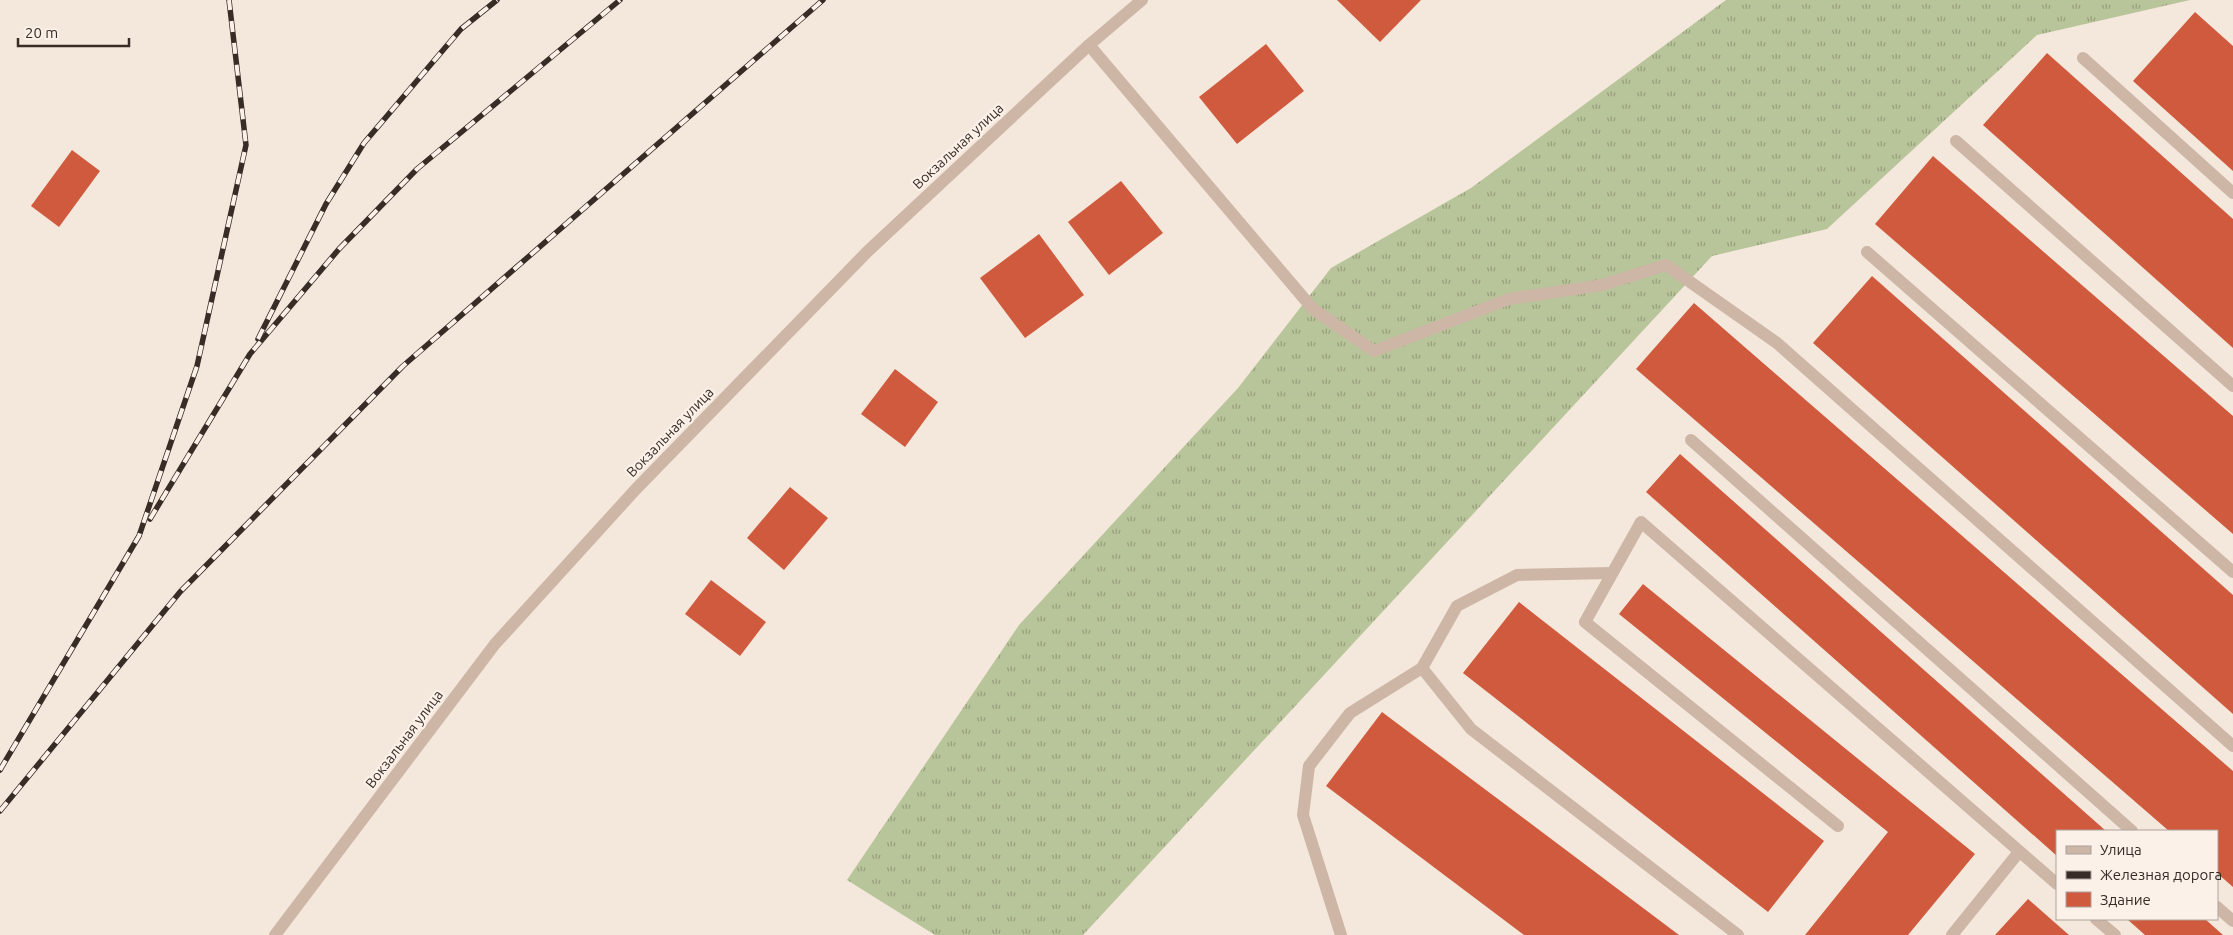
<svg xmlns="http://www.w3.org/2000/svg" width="2233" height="935" viewBox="0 0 2233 935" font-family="Ubuntu,sans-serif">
  <defs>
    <pattern id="grass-tufts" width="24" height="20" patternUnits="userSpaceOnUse" patternTransform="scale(1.25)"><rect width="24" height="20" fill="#b8c499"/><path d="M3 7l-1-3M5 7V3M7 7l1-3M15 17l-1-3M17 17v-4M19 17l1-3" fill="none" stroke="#979f7d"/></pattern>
  </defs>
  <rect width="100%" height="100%" fill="#f4e7db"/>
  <!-- grass -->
  <polygon fill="url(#grass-tufts)" points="1726,0 2190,0 2037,35 1827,229 1712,256 1083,935 935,935 847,880 1019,625 1238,388 1331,268 1471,188"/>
  <!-- building -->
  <g fill="#d05a3d">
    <polygon points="1337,0 1421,0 1380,42"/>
    <polygon points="2195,12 2233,46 2233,171 2133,81"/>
    <polygon points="1266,44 1304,91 1237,144 1199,97"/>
    <polygon points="2047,53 2233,219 2233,348 1983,125"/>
    <polygon points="72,150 100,171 59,227 31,206"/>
    <polygon points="1933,156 2233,416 2233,534 1875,224"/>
    <polygon points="1121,181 1163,233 1109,275 1068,222"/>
    <polygon points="1039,234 1084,295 1025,338 980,278"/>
    <polygon points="1872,276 2233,595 2233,714 1813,343"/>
    <polygon points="1694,303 2233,771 2233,887 2217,873 2217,831 2169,831 1636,369"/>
    <polygon points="895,369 938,402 905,447 861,414"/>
    <polygon points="1680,454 2106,831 2057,831 2057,856 1646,492"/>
    <polygon points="790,487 828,518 784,570 747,538"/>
    <polygon points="711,580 766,622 740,656 685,614"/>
    <polygon points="1643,584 1975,854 1908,935 1805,935 1888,832 1619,614"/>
    <polygon points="1519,602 1824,841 1768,912 1463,673"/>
    <polygon points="1382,712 1679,935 1524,935 1326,786"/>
    <polygon points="2028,899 2069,935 1995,935"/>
    <polygon points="2127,919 2205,919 2223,935 2145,935"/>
  </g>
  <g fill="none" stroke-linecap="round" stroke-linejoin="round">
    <!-- service -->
    <g stroke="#cdb6a6" stroke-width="12">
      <polyline points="1089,45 1313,309 1374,351 1509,299 1602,285 1666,265 1777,343 2233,746"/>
      <polyline points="2083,58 2233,193"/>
      <polyline points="1956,141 2233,386"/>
      <polyline points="1867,252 2233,572"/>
      <polyline points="1691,440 2132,831"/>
      <polyline points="1612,573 1517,575 1457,606 1422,668 1471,729 1738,935"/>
      <polyline points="1838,826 1585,622 1641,522 2057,884"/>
      <polyline points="2217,907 2233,921"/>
      <polyline points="2096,919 2115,935"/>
      <polyline points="1341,935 1303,815 1309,766 1350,713 1422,668"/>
      <polyline points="1952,935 2019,852"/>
    </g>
    <!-- minor -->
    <polyline stroke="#cdb6a6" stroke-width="12" points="275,935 495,644 636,489 867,252 1089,45 1142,0"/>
    <defs>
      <g id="rail">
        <polyline points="258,339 326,204 364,143 461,29 497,0"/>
        <polyline points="150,519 250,354 339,249 417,169 620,0"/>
        <polyline points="0,770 139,536 197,366 246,145 229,0"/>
        <polyline points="0,811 180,592 403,366 823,0"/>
      </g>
    </defs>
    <!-- rail casing -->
    <use href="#rail" stroke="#382c27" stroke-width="5.5"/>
    <!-- rail -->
    <use href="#rail" stroke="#fbf1e8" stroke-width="4" stroke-dasharray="11" stroke-linecap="butt"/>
  </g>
  <g text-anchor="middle" stroke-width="4.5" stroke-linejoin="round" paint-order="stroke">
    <!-- street labels -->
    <g font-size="14" fill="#382c27" stroke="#fbf1e8">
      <text transform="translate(958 146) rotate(-43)" y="5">Вокзальная улица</text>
      <text transform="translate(670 432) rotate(-46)" y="5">Вокзальная улица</text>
      <text transform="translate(404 739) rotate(-53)" y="5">Вокзальная улица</text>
    </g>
  </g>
  <!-- legend -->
  <rect x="2056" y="830" width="162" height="90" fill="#fbf1e8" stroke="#ada29b"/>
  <rect x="2066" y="846" width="25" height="8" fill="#cdb6a6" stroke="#ada29b"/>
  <text x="2100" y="855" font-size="15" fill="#382c27">Улица</text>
  <rect x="2066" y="871" width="25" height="8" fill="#382c27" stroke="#ada29b"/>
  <text x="2100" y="880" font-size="15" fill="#382c27">Железная дорога</text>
  <rect x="2066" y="892" width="25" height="15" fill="#d05a3d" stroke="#ada29b"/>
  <text x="2100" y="905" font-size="15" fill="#382c27">Здание</text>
  <!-- scale -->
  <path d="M18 38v8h111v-8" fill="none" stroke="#382c27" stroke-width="2.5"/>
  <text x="25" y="38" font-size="15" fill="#382c27" stroke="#fbf1e8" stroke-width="4" paint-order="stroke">20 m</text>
</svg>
